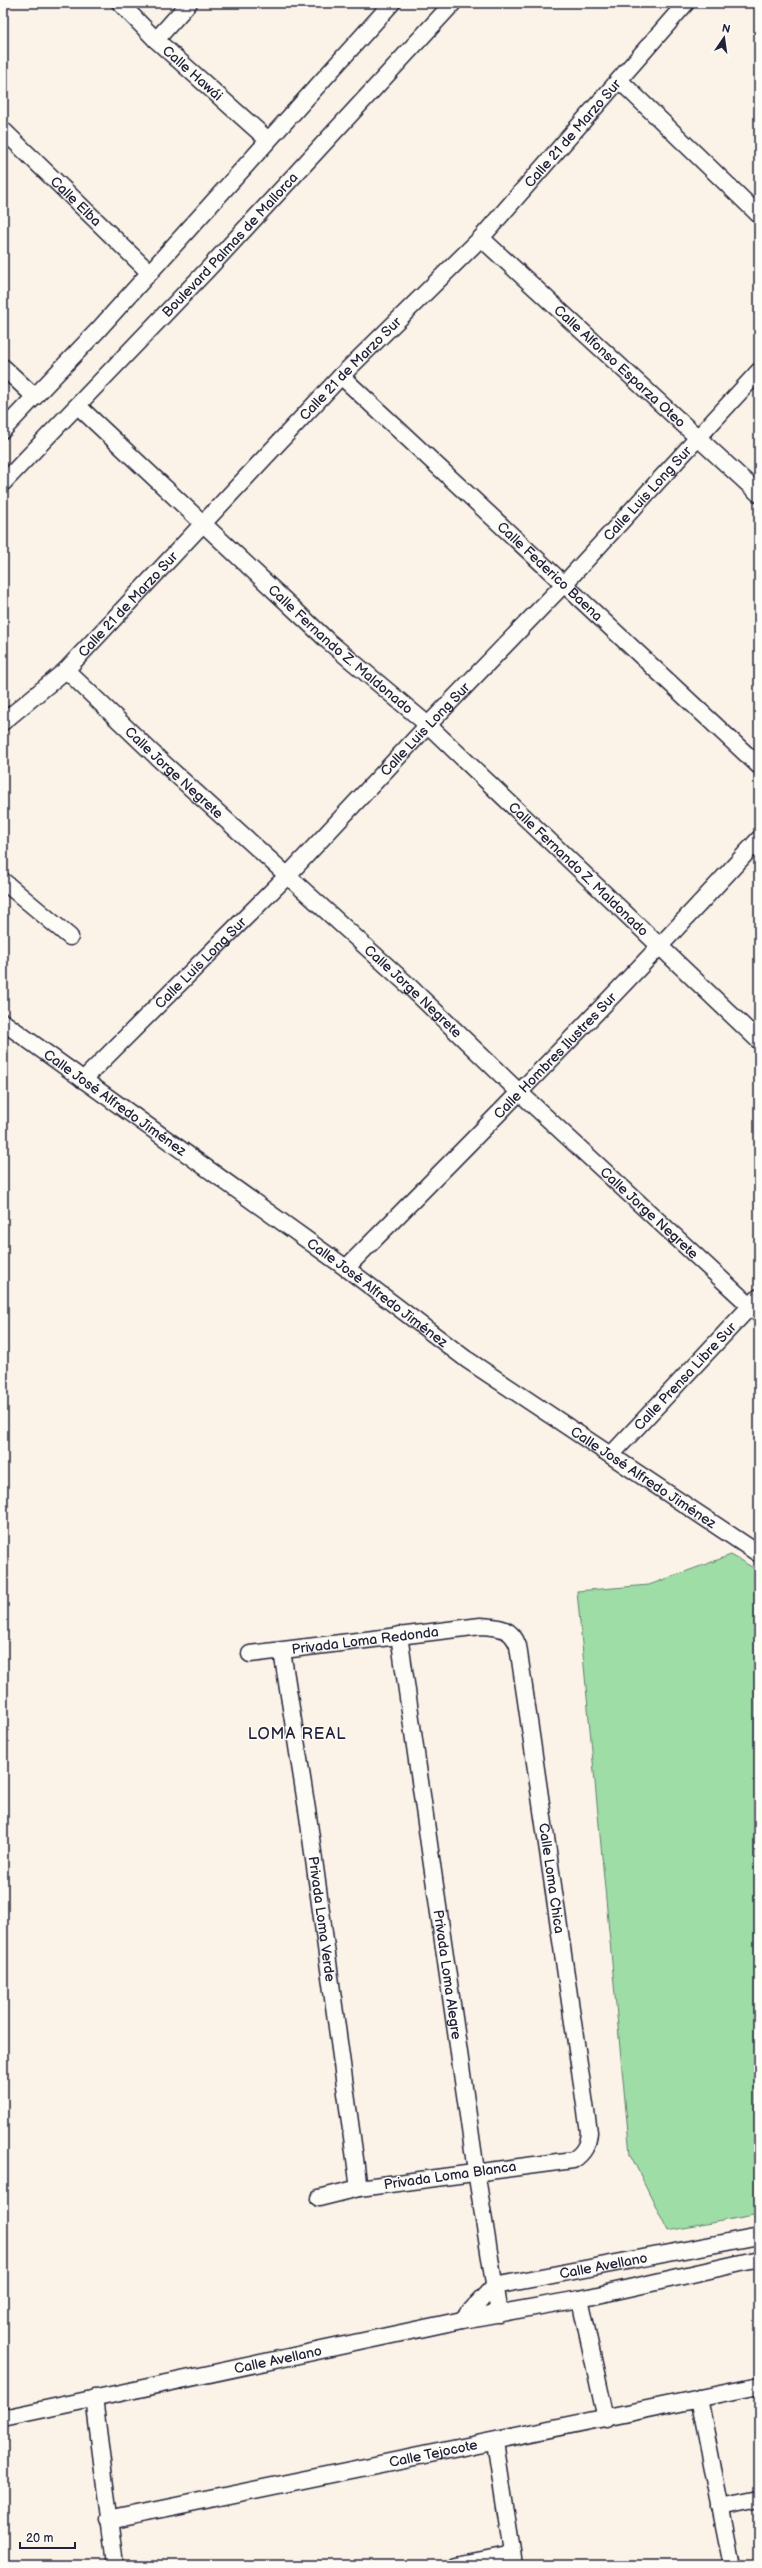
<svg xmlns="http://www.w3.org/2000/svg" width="762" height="2568" viewBox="0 0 762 2568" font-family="'Balsamiq Sans',sans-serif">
  <rect width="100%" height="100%" fill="#fbf3e7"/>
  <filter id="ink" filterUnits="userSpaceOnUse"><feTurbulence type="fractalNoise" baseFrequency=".025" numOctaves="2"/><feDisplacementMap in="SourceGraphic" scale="8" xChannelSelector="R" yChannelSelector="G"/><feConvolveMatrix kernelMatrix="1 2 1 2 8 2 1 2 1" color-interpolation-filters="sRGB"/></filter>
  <g filter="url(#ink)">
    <!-- green -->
    <polygon fill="#9fdda6" stroke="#608070" points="731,1555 759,1571 759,2214 668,2231 630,2154 577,1591 649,1585"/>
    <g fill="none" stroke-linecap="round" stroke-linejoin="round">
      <defs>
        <g id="minor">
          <path id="s1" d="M 120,3 L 156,40 L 268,140"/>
          <polyline points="156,40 189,3"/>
          <polyline points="619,80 759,215"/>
          <path id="s2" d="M 3,130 L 150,273"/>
          <path id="s3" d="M 481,238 L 759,494"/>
          <polyline points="3,367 35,397"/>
          <path id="s4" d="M 341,376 L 759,766"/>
          <path id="s5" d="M 78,406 L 328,641 L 428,725 L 759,1041"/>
          <polyline points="3,430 98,330 392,3"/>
          <path id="s6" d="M 3,483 L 208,269 L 453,3"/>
          <path id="s7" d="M 66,670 L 160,760 L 408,985 L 520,1093 L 759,1314"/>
          <path id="s8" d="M 3,722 L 66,670 L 341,376 L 481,238 L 686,3"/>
          <polyline points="3,881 70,937"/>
          <path id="s9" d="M 3,1022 L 346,1268 L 466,1359 L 759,1554"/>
          <path id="s10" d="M 83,1080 L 288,875 L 428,725 L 565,583 L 759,371"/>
          <path id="s11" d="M 346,1268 C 486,1127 625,986 759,839"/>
          <path id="s12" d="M 611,1455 L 759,1297"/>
          <path id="s13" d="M 399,1635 L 476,2171 L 499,2314"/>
          <path id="s14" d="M 282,1651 L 308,1816 L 359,2188"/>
          <path id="s15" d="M 250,1654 L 481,1626 C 499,1627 512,1628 518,1646 L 589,2132 C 588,2145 584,2153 573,2160 L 359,2188 L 319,2198"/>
          <polyline points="580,2299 606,2419"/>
          <path id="s16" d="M 462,2320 L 494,2286 L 759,2236"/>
          <polyline points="94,2398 115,2565"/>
          <polyline points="699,2398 732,2565"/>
          <path id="s17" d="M 3,2418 L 462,2320 L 580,2299 L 759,2259"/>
          <polyline points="495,2442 514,2565"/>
          <polyline points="720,2507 759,2499"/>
          <path id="s18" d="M 108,2520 L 759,2386"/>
          <polyline points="455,2565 512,2554"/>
        </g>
      </defs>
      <!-- minor casing -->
      <use href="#minor" stroke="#22223b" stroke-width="19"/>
      <!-- minor -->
      <use href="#minor" stroke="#fdfcf7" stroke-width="16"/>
    </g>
  </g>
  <g text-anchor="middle" stroke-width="3" stroke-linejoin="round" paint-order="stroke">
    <!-- street labels -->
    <g font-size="14" fill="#22223b" stroke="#fdfcf7">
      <text dy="5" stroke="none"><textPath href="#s1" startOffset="101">Calle Hawái</textPath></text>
      <text dy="5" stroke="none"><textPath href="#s8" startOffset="820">Calle 21 de Marzo Sur</textPath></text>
      <text dy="5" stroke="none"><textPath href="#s2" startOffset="102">Calle Elba</textPath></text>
      <text dy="5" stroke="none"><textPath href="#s6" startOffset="329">Boulevard Palmas de Mallorca</textPath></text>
      <text dy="5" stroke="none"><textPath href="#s3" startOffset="189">Calle Alfonso Esparza Oteo</textPath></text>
      <text dy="5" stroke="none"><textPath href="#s8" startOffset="496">Calle 21 de Marzo Sur</textPath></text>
      <text dy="5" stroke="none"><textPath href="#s10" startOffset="814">Calle Luis Long Sur</textPath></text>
      <text dy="5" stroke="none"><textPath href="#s4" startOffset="286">Calle Federico Baena</textPath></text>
      <text dy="5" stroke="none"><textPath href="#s8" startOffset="172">Calle 21 de Marzo Sur</textPath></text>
      <text dy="5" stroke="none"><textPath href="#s5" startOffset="358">Calle Fernando Z. Maldonado</textPath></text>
      <text dy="5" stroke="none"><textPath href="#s10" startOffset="490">Calle Luis Long Sur</textPath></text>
      <text dy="5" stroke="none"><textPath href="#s7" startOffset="149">Calle Jorge Negrete</textPath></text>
      <text dy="5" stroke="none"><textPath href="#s5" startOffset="682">Calle Fernando Z. Maldonado</textPath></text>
      <text dy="5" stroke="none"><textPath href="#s10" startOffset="166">Calle Luis Long Sur</textPath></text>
      <text dy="5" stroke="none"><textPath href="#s7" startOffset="473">Calle Jorge Negrete</textPath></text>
      <text dy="5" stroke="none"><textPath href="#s11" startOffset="298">Calle Hombres Ilustres Sur</textPath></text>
      <text dy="5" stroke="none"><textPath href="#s9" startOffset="138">Calle José Alfredo Jiménez</textPath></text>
      <text dy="5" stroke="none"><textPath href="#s7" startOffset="797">Calle Jorge Negrete</textPath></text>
      <text dy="5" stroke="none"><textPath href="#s9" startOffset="462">Calle José Alfredo Jiménez</textPath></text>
      <text dy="5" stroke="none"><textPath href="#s12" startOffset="108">Calle Prensa Libre Sur</textPath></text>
      <text dy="5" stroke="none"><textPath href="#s9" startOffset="786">Calle José Alfredo Jiménez</textPath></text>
      <text dy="5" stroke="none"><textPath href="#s15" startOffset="116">Privada Loma Redonda</textPath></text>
      <text dy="5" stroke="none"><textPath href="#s15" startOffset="513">Calle Loma Chica</textPath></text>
      <text dy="5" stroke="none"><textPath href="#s14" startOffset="271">Privada Loma Verde</textPath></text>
      <text dy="5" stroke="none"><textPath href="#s13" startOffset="343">Privada Loma Alegre</textPath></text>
      <text transform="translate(450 2175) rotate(-8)" y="5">Privada Loma Blanca</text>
      <text dy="5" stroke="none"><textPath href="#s16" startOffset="158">Calle Avellano</textPath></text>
      <text dy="5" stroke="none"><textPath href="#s17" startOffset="281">Calle Avellano</textPath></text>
      <text dy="5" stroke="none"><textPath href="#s18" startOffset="332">Calle Tejocote</textPath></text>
    </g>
    <!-- quarter labels -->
    <g font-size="16" letter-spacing="1" fill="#22223b" stroke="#fdfcf7">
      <text x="297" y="1739">LOMA REAL</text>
    </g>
  </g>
  <!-- margin -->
  <rect width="762" height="2568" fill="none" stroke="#fdfcf7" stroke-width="16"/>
  <rect x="8" y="8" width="746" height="2552" fill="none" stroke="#22223b" stroke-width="1.5" filter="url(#ink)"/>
  <!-- north arrow -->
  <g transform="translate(724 38) rotate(13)" stroke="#fdfcf7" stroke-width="3" paint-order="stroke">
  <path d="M0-3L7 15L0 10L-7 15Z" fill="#22223b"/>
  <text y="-6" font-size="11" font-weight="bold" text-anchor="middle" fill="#22223b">N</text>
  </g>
  <!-- scale -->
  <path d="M20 2542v6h55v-6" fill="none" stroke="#22223b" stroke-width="2"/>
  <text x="26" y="2542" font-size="12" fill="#22223b" stroke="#fdfcf7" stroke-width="3" paint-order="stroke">20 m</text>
</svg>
